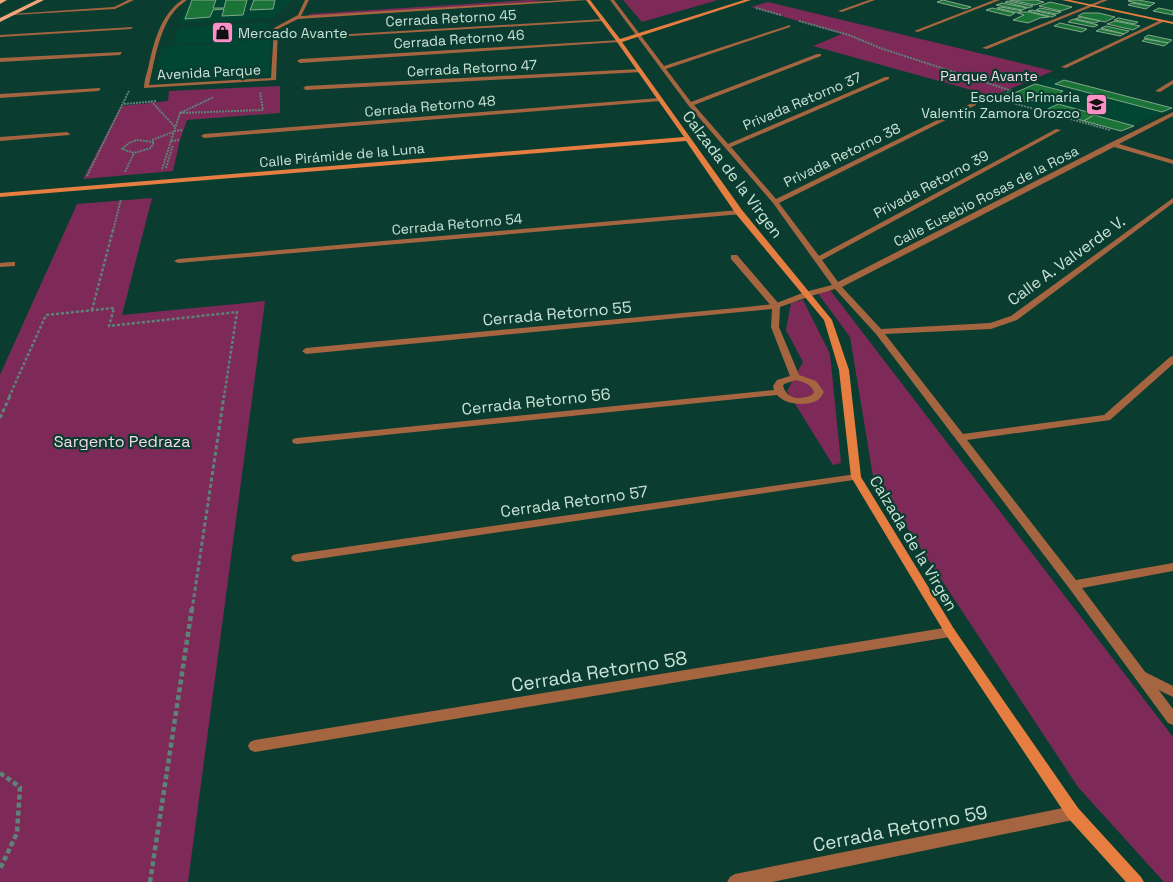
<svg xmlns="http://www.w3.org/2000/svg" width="1173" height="882" viewBox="0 0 1173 882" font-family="'Space Grotesk',sans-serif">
  <rect width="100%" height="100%" fill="#0a3d2f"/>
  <!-- built -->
  <g fill="#014533">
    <polygon points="191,0 292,0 274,18 178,23 188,2"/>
    <polygon points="268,22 266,39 173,45 179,28"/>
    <polygon points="271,39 269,76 153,83 162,47"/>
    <polygon points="1051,77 1172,108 1121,131 1003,98"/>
  </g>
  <!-- green -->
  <g fill="#7e2a59">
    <polygon points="529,0 548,1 310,16 309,14"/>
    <polygon points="623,0 718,0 642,22"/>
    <polygon points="768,2 1053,71 993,96 813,46 842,34 751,7"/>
    <polygon points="280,86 280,113 187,120 180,140 173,171 83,179 121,106 168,101 169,91"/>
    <polygon points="152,198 122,315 265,301 188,882 0,882 0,375 77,204"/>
    <polygon points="830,290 1173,737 1173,882 1164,882 1078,787 873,476 850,337 817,292"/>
    <polygon points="803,300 830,354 841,463 833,465 787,391 803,362 786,330 791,303"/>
  </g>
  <!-- building -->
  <g fill="#1a7437" stroke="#82a688">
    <polygon points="192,0 216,0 213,8 224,8 226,0 247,0 243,15 222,16 224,9 213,10 210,17 185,19"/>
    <polygon points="254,0 275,0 273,9 250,10"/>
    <polygon points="943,0 971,7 965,9 937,2"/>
    <polygon points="1010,0 1036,0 1044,2 1035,5"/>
    <polygon points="1131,0 1138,0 1155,3 1150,6 1128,1"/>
    <polygon points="1008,1 1033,6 1029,8 1005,2"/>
    <polygon points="1050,2 1072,7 1061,11 1039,6"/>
    <polygon points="1002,3 1027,8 1022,10 996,5"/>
    <polygon points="1132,3 1150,6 1146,9 1128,5"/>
    <polygon points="1001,7 1022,11 1018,13 997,8"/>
    <polygon points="992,8 1015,13 1010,16 986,10"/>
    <polygon points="1040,8 1061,12 1056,14 1036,10"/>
    <polygon points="1159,8 1173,11 1173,15 1153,11"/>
    <polygon points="1032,10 1056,15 1052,17 1028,11"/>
    <polygon points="1021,12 1029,12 1049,17 1040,18 1028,23 1013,20 1024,15 1018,13"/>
    <polygon points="1083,13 1099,13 1115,17 1105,22 1078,16"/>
    <polygon points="1080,17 1100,21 1095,23 1075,19"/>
    <polygon points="1118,18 1138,22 1135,24 1114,20"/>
    <polygon points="1073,19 1098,25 1094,27 1068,22"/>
    <polygon points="1115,21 1140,26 1133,30 1107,24"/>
    <polygon points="1060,23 1087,29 1082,32 1054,26"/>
    <polygon points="1106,26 1129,31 1124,34 1101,28"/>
    <polygon points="1100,29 1124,34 1120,36 1096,31"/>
    <polygon points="1148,35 1172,40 1168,43 1144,38"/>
    <polygon points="1145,39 1168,43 1164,46 1142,41"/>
    <polygon points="1064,80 1172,108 1162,112 1055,84"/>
    <polygon points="1035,84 1063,91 1044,102 1028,100 1021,103 1003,98"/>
    <polygon points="1058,104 1095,114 1084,121 1046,110"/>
    <polygon points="1094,115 1134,126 1121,131 1084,121"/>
  </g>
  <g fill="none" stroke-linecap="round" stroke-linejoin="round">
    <!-- path-far3 -->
    <g stroke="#5c8377" stroke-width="2" stroke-dasharray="2 1" stroke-linecap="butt">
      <polyline points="756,8 781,15"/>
      <polyline points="799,21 849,35 880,48 1012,91 995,98 1110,130"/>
      <polyline points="151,101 175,127"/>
      <polyline points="124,104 157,101"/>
      <polyline points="180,113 263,110 260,92"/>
      <polyline points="174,131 183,130"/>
      <polygon points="137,140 154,142 151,148 134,153 122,149 129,143"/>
      <polyline points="152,140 173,132"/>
      <polyline points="171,141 180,140"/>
      <polyline points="166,168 173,145"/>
      <polyline points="162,169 180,113 214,97"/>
      <polyline points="125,172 134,153"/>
      <polyline points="87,176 129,91"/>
      <polyline points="113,231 121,199"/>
    </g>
    <!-- path-far2 -->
    <g stroke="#5c8377" stroke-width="2.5" stroke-dasharray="3 2" stroke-linecap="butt">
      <polyline points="92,310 113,230"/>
      <polyline points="9,397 46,315 114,308 109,326 237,312 224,397"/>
    </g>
    <!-- path-far1 -->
    <g stroke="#5c8377" stroke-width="3" stroke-dasharray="4 2.5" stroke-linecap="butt">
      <polyline points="0,418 10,396"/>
      <polyline points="192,610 224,396"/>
    </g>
    <!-- path -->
    <g stroke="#5c8377" stroke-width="4.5" stroke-dasharray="5 3" stroke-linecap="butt">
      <polyline points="0,773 20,787 17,833 0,869"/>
      <polyline points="150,882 192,608"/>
    </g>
    <!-- lane -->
    <g fill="#a66541" fill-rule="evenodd">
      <polygon points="731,255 737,255 779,304 779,308 773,308 731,259"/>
      <polygon points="1141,670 1173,686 1173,697 1136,679 1135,675 1136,671"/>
    </g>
    <!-- street -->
    <g fill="#a66541" fill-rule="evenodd">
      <polygon points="128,0 134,0 115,9 13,15 11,14 114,7"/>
      <path d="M 182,0 L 187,0 C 184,2 181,5 178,7 C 159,26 155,60 149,85 L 271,78 L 274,28 L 298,15 L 305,0 L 309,0 L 301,16 L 565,0 L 588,0 L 298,19 L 278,29 L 276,80 L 144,88 C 144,82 146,75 148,69 C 153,45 160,15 182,0 Z"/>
      <path d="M 610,0 L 614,0 L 664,66 L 790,25 L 790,27 L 666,69 L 691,102 L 817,54 L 821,54 L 821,56 L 694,105 L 728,144 L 885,77 L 889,77 L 889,79 L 731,147 L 776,199 L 972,103 L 976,103 L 976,105 L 779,203 L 819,256 L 1056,129 L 1061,130 L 822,260 L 838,282 L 1110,143 L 1173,112 L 1173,116 L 1119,144 L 1173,160 L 1173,164 L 1114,147 L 842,287 L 881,329 L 990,323 L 1011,316 L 1173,198 L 1173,203 L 1017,320 L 991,329 L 885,334 L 963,434 L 1104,415 L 1170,357 L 1173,356 L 1173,364 L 1110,420 L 967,440 L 1076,580 L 1173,563 L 1173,571 L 1082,588 L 1173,709 L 1173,725 L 1168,723 L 1069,588 L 876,334 L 835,289 L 811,296 L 780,307 L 779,327 L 799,375 L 816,381 L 824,392 C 823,393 820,399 819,399 C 809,407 785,405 777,395 L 297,444 L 293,443 L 292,441 L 293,439 L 297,438 L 774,390 L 773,386 L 777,380 L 790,376 L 771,327 L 772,309 L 306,354 L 302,351 L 306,348 L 747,307 L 774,304 L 805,292 L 832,285 L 773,203 L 688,105 ZM 796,380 C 804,382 811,384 814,392 L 812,395 C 801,400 787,400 783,386 L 784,384 Z"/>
      <polygon points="869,0 875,0 842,12 838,11"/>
      <polygon points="994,0 1000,0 918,32 914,31"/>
      <polygon points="1102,0 1108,0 987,49 982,48"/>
      <polygon points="605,19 603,21 300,39 298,38 300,37"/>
      <polygon points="1161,20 1165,21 1066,68 1061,67"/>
      <polygon points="133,27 131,29 0,37 0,35"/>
      <polygon points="621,40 619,42 300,63 297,61 300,59"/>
      <polygon points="122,52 120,55 0,62 0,58"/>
      <polygon points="640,69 642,70 642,72 306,90 303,88 306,86"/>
      <polygon points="1173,80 1173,84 1160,92 1155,91"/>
      <polygon points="100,88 100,90 98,91 0,98 0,94"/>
      <polygon points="659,98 661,99 661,101 204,138 201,136 204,134"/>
      <polygon points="67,132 70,134 69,135 0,141 0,137"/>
      <polygon points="739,210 742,210 742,214 178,263 174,261 178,259"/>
      <polygon points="12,262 15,262 15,266 0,267 0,263"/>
      <polygon points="856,474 860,475 861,477 860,479 297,562 293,561 291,558 293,555 297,554"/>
      <polygon points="950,627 954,629 956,632 954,635 950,637 255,752 250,750 248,746 250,742 255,740"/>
      <polygon points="1073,806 1078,808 1080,813 1078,818 1073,820 772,882 727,882 730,877 735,874"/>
    </g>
    <!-- secondary -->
    <g fill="#e57e40" fill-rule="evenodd">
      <polygon points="586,0 590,0 620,39 744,0 751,0 622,42 742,210 832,320 849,370 861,477 954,629 1078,808 1141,877 1144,882 1126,882 1068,818 946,635 851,477 839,370 824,320 736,214 686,141 0,197 0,193 684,137 617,42"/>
      <polygon points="1062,0 1070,0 1173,22 1173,24"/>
    </g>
    <!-- primary -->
    <g fill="#f4a579" fill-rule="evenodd">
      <polygon points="0,0 7,0 0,4"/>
      <polygon points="37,0 44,0 0,22 0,18"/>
    </g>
  </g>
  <!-- icons -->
  <defs>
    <symbol id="shop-square" viewBox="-11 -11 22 22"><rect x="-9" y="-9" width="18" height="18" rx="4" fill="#fb8fc6" stroke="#0a3d2f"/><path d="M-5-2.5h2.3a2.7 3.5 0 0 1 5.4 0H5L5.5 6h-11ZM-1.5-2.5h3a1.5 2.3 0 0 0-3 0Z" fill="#111"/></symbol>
    <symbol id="school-square" viewBox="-11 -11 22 22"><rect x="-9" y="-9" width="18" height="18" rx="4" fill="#fb8fc6" stroke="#0a3d2f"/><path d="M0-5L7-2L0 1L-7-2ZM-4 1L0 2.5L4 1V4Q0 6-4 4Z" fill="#111"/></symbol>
  </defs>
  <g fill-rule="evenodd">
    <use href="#shop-square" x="210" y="20" width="25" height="25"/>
    <use href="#school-square" x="1084" y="92" width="25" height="25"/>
  </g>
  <g text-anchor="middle" stroke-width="4.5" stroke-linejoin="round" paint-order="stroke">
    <!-- far-street labels -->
    <g font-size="14" fill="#cae2d8" stroke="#0a3d2f">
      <text transform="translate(451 18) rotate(-3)" y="5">Cerrada Retorno 45</text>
      <text transform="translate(459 39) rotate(-4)" y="5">Cerrada Retorno 46</text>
      <text transform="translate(472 68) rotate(-3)" y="5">Cerrada Retorno 47</text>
      <text transform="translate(209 72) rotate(-3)" y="5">Avenida Parque</text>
      <text transform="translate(802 101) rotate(-23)" y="5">Privada Retorno 37</text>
      <text transform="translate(430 106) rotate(-5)" y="5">Cerrada Retorno 48</text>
      <text transform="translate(342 155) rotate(-5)" y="5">Calle Pirámide de la Luna</text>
      <text transform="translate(842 155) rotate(-26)" y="5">Privada Retorno 38</text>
      <text transform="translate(931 184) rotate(-28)" y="5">Privada Retorno 39</text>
      <text transform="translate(986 196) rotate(-27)" y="5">Calle Eusebio Rosas de la Rosa</text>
      <text transform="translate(457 224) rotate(-5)" y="5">Cerrada Retorno 54</text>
    </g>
    <!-- far-poi labels -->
    <g font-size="14" fill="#cae2d8" stroke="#0a3d2f" text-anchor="start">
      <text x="238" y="38">Mercado Avante</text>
      <text x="1080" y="102" text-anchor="end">Escuela Primaria<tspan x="1080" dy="16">Valentín Zamora Orozco</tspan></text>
    </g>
    <!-- far-park labels -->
    <g font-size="14" fill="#f7d9e6" stroke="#0a3d2f">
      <text x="989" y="81">Parque Avante</text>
    </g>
    <!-- street labels -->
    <g font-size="16" fill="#cae2d8" stroke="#0a3d2f">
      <text transform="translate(733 174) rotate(53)" y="6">Calzada de la Virgen</text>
      <text transform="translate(1066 260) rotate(-36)" y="6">Calle A. Valverde V.</text>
      <text transform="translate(557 313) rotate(-5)" y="6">Cerrada Retorno 55</text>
      <text transform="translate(536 401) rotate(-6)" y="6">Cerrada Retorno 56</text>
      <text transform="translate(574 501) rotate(-8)" y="6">Cerrada Retorno 57</text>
      <text transform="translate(914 543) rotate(59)" y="6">Calzada de la Virgen</text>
    </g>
    <!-- park labels -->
    <g font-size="16" fill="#f7d9e6" stroke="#0a3d2f">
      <text x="122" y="447">Sargento Pedraza</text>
    </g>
    <!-- near-street labels -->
    <g font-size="19" fill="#cae2d8" stroke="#0a3d2f">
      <text transform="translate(599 671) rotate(-9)" y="7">Cerrada Retorno 58</text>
      <text transform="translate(900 828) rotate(-11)" y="7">Cerrada Retorno 59</text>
    </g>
  </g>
</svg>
